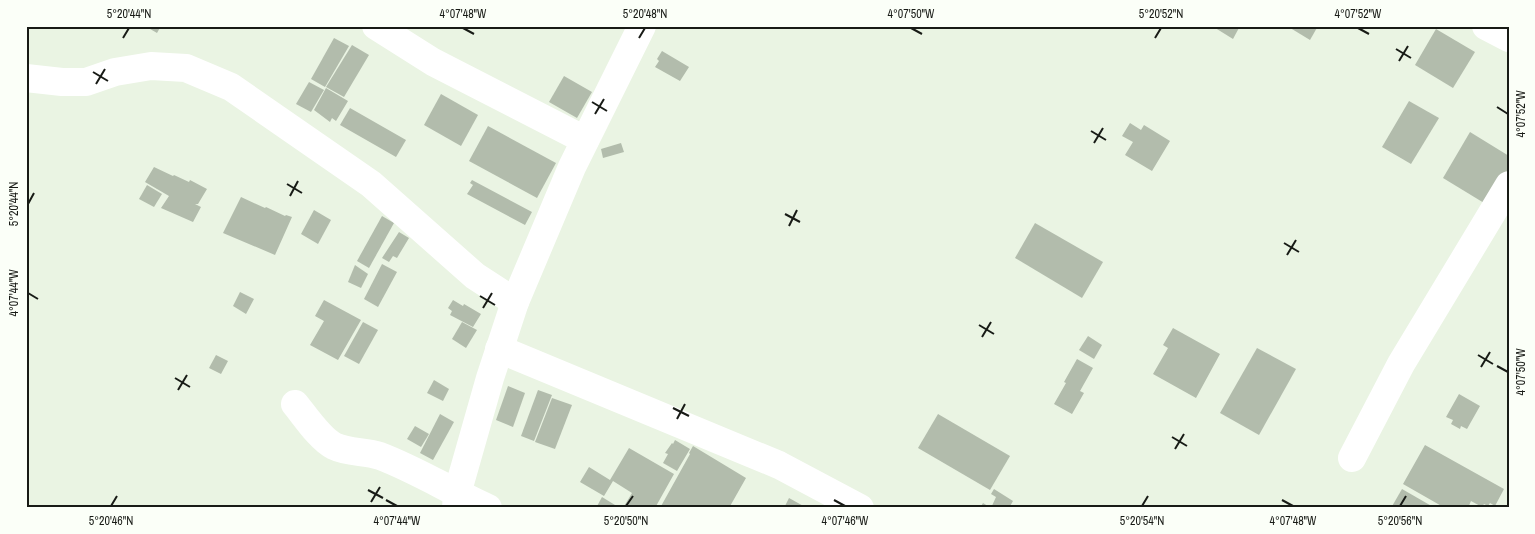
<svg xmlns="http://www.w3.org/2000/svg" width="1535" height="534" viewBox="0 0 1535 534" font-family="'Archivo Narrow',sans-serif">
  <rect width="100%" height="100%" fill="#eaf4e3"/>
  <!-- building -->
  <g fill="#b2bcac">
    <polygon points="145,26 161,26 157,33"/>
    <polygon points="1212,26 1240,26 1233,39"/>
    <polygon points="1287,26 1318,26 1310,40"/>
    <polygon points="1436,29 1475,52 1453,88 1415,65"/>
    <polygon points="334,38 349,46 325,87 311,79"/>
    <polygon points="352,45 369,55 344,97 326,87"/>
    <polygon points="662,51 689,67 680,81 655,67 659,61 657,59"/>
    <polygon points="564,76 592,92 577,118 549,102"/>
    <polygon points="309,82 324,90 311,112 296,104"/>
    <polygon points="326,88 348,101 336,121 332,118 330,122 314,110"/>
    <polygon points="441,94 478,115 461,146 424,125"/>
    <polygon points="1409,101 1439,118 1411,164 1382,147"/>
    <polygon points="350,108 406,140 396,157 340,125"/>
    <polygon points="1130,123 1141,130 1144,125 1170,141 1152,171 1125,155 1133,142 1122,136"/>
    <polygon points="488,126 556,163 537,198 469,161"/>
    <polygon points="1470,132 1509,156 1509,173 1489,206 1443,178"/>
    <polygon points="621,143 624,152 603,158 601,149"/>
    <polygon points="154,167 173,176 174,175 189,182 190,180 207,189 198,204 195,204 201,207 193,222 161,208 169,196 145,182"/>
    <polygon points="472,180 532,212 525,225 467,194 473,185 470,183"/>
    <polygon points="147,185 162,194 154,207 139,199"/>
    <polygon points="241,197 265,208 266,207 285,216 286,215 292,217 275,255 223,233"/>
    <polygon points="314,210 331,220 318,244 301,234"/>
    <polygon points="382,216 394,223 369,268 357,261"/>
    <polygon points="1035,223 1103,262 1082,298 1015,258"/>
    <polygon points="399,232 409,238 397,258 393,256 389,262 382,258"/>
    <polygon points="382,264 397,272 378,307 364,299"/>
    <polygon points="355,265 368,274 361,288 348,282"/>
    <polygon points="240,292 254,299 246,314 233,306"/>
    <polygon points="324,300 361,320 338,360 310,345 324,321 315,316"/>
    <polygon points="453,300 463,306 464,304 481,314 473,327 450,315 452,311 448,308"/>
    <polygon points="363,322 378,330 359,364 344,356"/>
    <polygon points="462,322 477,330 466,348 452,339"/>
    <polygon points="1173,328 1220,354 1196,398 1153,374 1168,348 1163,345"/>
    <polygon points="1088,336 1102,345 1094,359 1079,350"/>
    <polygon points="1257,348 1296,369 1259,435 1220,413"/>
    <polygon points="216,355 228,361 221,374 209,368"/>
    <polygon points="1077,359 1093,368 1080,391 1084,393 1072,414 1054,404 1066,383 1064,382"/>
    <polygon points="434,380 449,389 443,401 427,393"/>
    <polygon points="508,386 525,393 513,427 496,420"/>
    <polygon points="538,390 552,395 534,441 521,436"/>
    <polygon points="1459,394 1480,406 1467,429 1461,426 1460,429 1451,424 1453,420 1446,417"/>
    <polygon points="552,398 572,405 555,449 535,442"/>
    <polygon points="440,414 454,422 433,460 420,453"/>
    <polygon points="938,414 1010,456 990,490 918,448"/>
    <polygon points="415,426 429,434 421,447 407,439"/>
    <polygon points="675,440 690,449 677,471 663,463 668,454 665,453 672,443 673,444"/>
    <polygon points="1425,445 1504,489 1495,506 1490,503 1488,506 1484,504 1482,507 1471,501 1468,508 1445,508 1403,484"/>
    <polygon points="693,446 746,478 729,508 660,508 690,454 689,453"/>
    <polygon points="629,448 674,474 655,508 623,508 632,493 613,481 604,496 580,482 589,467 610,480"/>
    <polygon points="994,489 1013,501 1009,508 980,508 983,503 991,508 996,497 991,494"/>
    <polygon points="1402,489 1435,508 1391,508"/>
    <polygon points="602,497 615,505 613,508 596,508"/>
    <polygon points="789,498 807,508 784,508"/>
  </g>
  <g fill="none" stroke-linecap="round" stroke-linejoin="round">
    <!-- street -->
    <g stroke="#fff" stroke-width="28">
      <polyline points="376,26 433,62 585,140"/>
      <polyline points="1486,26 1509,38"/>
      <polyline points="26,78 62,82 86,82 115,72 151,66 186,68 231,87 371,184 475,276 515,302"/>
      <polyline points="499,349 779,465 860,508"/>
      <path d="M 295,404 C 305,416 320,439 334,446 C 348,453 365,451 380,456 C 417,470 452,492 488,508"/>
      <polyline points="1352,458 1401,364 1509,185"/>
      <polyline points="456,508 457,494 490,378 515,302 572,167 642,26"/>
    </g>
  </g>
  <!-- ticks -->
  <path fill="none" stroke="#181b16" stroke-width="2" d="M 463,28 L 474,34M 911,28 L 922,34M 1358,28 L 1369,34M 123,38 L 129,28M 639,38 L 645,28M 1155,38 L 1161,28M 1396,49 L 1411,58M 1399,61 L 1408,46M 93,72 L 108,81M 96,84 L 105,69M 592,102 L 607,111M 1497,107 L 1508,114M 595,114 L 604,99M 1091,131 L 1106,140M 1094,143 L 1103,128M 287,184 L 302,193M 290,196 L 298,181M 28,204 L 34,193M 785,214 L 800,222M 789,226 L 797,210M 1284,243 L 1299,252M 1287,255 L 1296,240M 28,293 L 38,299M 480,296 L 495,305M 483,308 L 492,293M 979,325 L 994,334M 982,337 L 991,322M 1478,355 L 1493,364M 1497,366 L 1508,372M 1481,367 L 1490,352M 175,378 L 190,387M 178,390 L 187,375M 673,408 L 689,416M 677,419 L 685,404M 1172,437 L 1187,446M 1175,449 L 1184,434M 368,490 L 383,498M 386,500 L 397,506M 834,500 L 845,506M 1282,500 L 1293,506M 371,502 L 380,487M 111,506 L 117,496M 626,506 L 633,496M 1142,506 L 1148,496M 1400,506 L 1406,496"/>
  <!-- border -->
  <rect width="1535" height="534" fill="none" stroke="#fbfff8" stroke-width="55"/>
  <rect x="28" y="28" width="1480" height="478" fill="none" stroke="#181b16" stroke-width="2"/>
  <g font-size="12" text-anchor="middle" fill="#181b16">
    <text x="129" y="18">5°20'44"N</text>
    <text x="463" y="18">4°07'48"W</text>
    <text x="645" y="18">5°20'48"N</text>
    <text x="911" y="18">4°07'50"W</text>
    <text x="1161" y="18">5°20'52"N</text>
    <text x="1358" y="18">4°07'52"W</text>
    <text transform="translate(1521 114) rotate(-90)" y="4">4°07'52"W</text>
    <text transform="translate(14 204) rotate(-90)" y="4">5°20'44"N</text>
    <text transform="translate(14 293) rotate(-90)" y="4">4°07'44"W</text>
    <text transform="translate(1521 372) rotate(-90)" y="4">4°07'50"W</text>
    <text x="111" y="525">5°20'46"N</text>
    <text x="397" y="525">4°07'44"W</text>
    <text x="626" y="525">5°20'50"N</text>
    <text x="845" y="525">4°07'46"W</text>
    <text x="1142" y="525">5°20'54"N</text>
    <text x="1293" y="525">4°07'48"W</text>
    <text x="1400" y="525">5°20'56"N</text>
  </g>
</svg>
